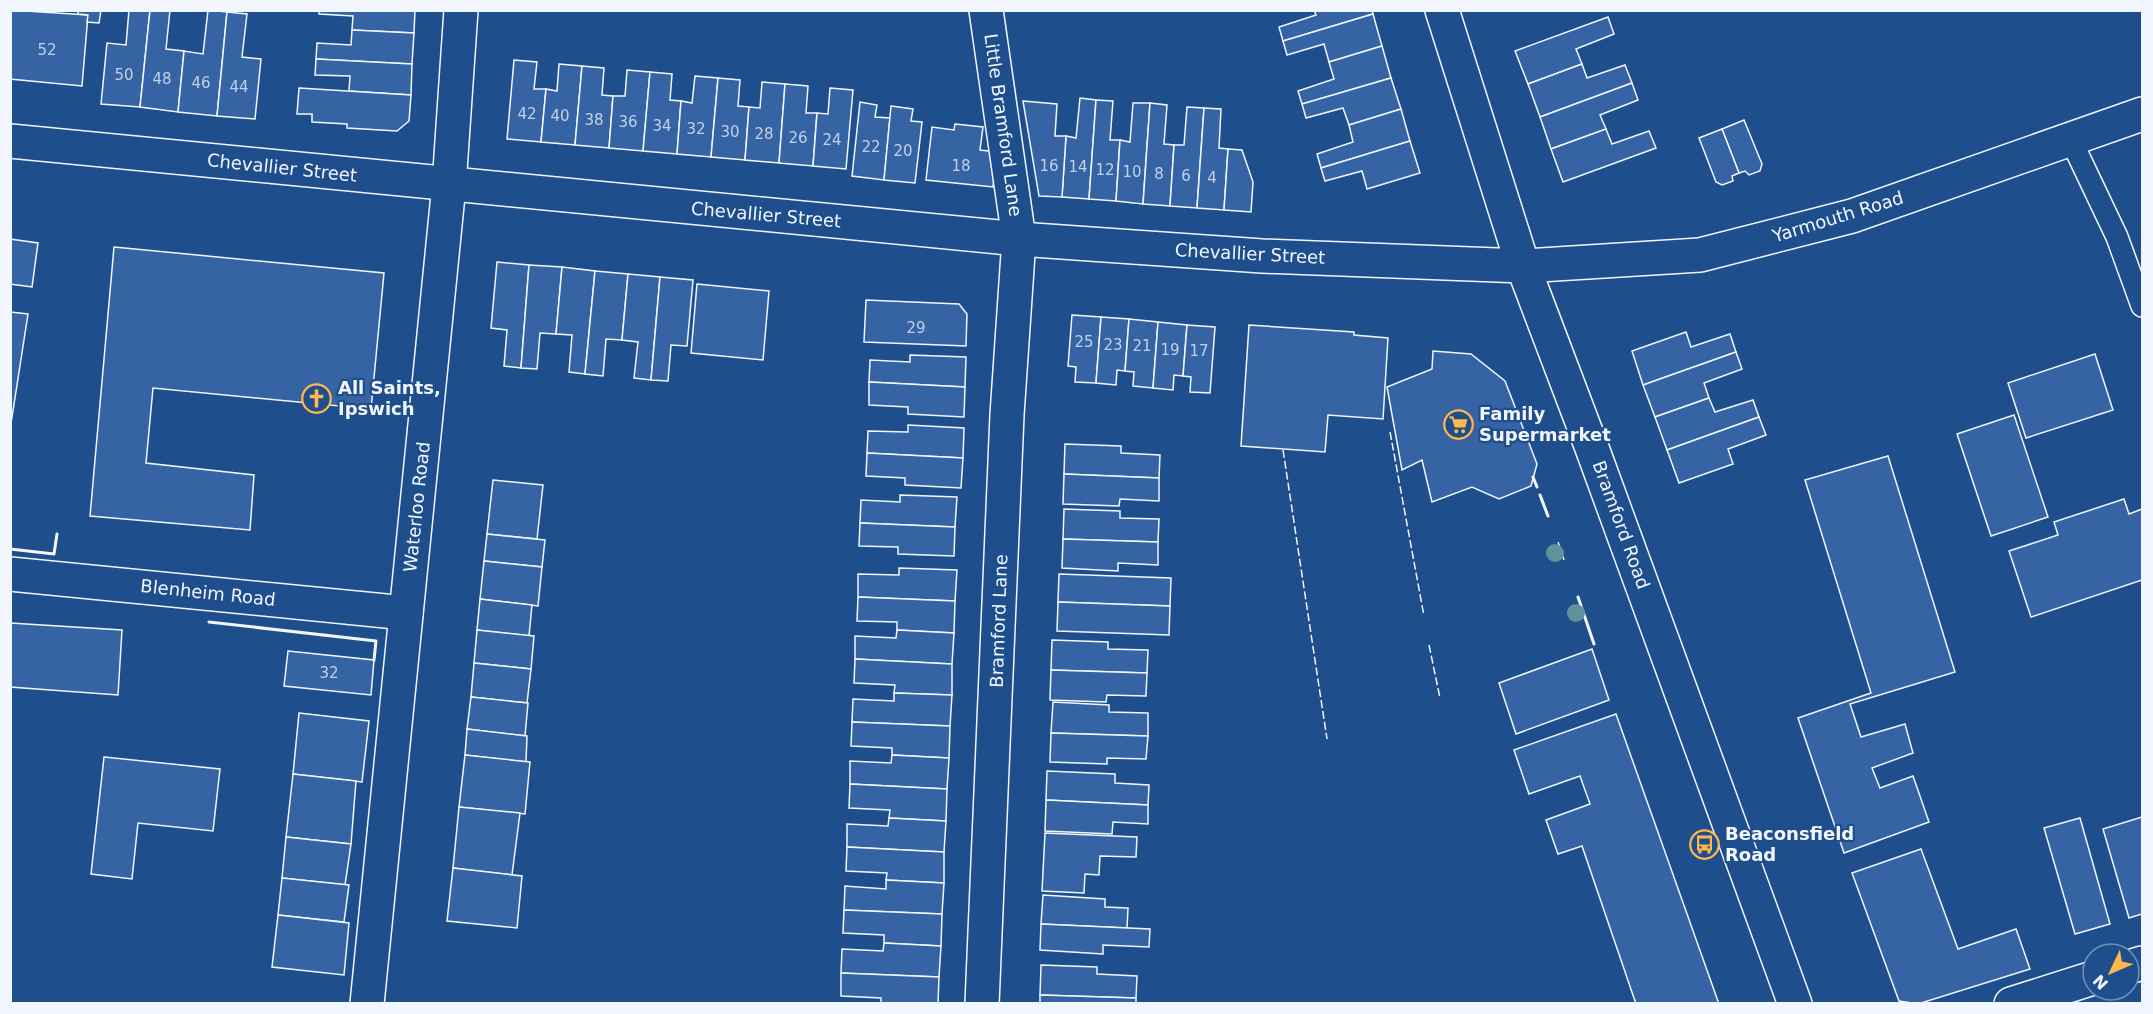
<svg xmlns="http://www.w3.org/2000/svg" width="2153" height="1014" viewBox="0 0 2153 1014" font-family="'DejaVu Sans',sans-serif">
  <rect width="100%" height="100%" fill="#1f4e8c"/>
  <!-- building -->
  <g fill="#3563a3" stroke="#f2f6ff" stroke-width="1.5">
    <polygon points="10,10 88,15 82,86 10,79"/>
    <polygon points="78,10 101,10 99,23 87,22 88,15 78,14"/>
    <polygon points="129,10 150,10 140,107 101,104 107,43 126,45"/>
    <polygon points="150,10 170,10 166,49 184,51 178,112 140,107"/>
    <polygon points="208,10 227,12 217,116 178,112 184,51 203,54"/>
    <polygon points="319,10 415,10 414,33 352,30 353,16 319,14"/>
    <polygon points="1314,10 1372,10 1373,14 1283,41 1279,27 1316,15"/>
    <polygon points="227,12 247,14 242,57 261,59 255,119 217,116"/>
    <polygon points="1373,14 1382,46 1329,62 1324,44 1287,55 1283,41"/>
    <polygon points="1608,17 1614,34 1576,49 1582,64 1528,84 1515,51"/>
    <polygon points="352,30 414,33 412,64 316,59 317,43 351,45"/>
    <polygon points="1382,46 1391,78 1302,104 1298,91 1334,79 1329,62"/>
    <polygon points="316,59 412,64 411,95 349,91 350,76 315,75"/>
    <polygon points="514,60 537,62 534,89 546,89 541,142 507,139"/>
    <polygon points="559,64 582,66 575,145 541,142 546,89 557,91"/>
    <polygon points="1582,64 1587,78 1625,65 1632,83 1540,117 1528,84"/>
    <polygon points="582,66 604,68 602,95 613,96 609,148 575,145"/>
    <polygon points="627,70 650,72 643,151 609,148 613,96 625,96"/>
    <polygon points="650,72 672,74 670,100 681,101 677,154 643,151"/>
    <polygon points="695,76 718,78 711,157 677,154 681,101 692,103"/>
    <polygon points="718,78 740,80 738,106 749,107 745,160 711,157"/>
    <polygon points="1391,78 1401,109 1349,125 1343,108 1306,118 1302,104"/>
    <polygon points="762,82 785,84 779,163 745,160 749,107 760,108"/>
    <polygon points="1632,83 1638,100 1600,115 1606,129 1551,149 1540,117"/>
    <polygon points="785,84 808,86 806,113 817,113 813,166 779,163"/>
    <polygon points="299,88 411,95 409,121 397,131 347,128 347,124 312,122 312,114 297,114"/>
    <polygon points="830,88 853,90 846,169 813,166 817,113 828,114"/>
    <polygon points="1080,98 1096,100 1089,199 1062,197 1066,136 1076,138"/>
    <polygon points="1096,100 1113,101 1110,140 1120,140 1116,201 1089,199"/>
    <polygon points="1023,101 1057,104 1055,136 1066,136 1062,197 1039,196"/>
    <polygon points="860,102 877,105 875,117 890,118 884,180 852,176"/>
    <polygon points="1133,103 1150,103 1143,204 1116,201 1120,140 1130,142"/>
    <polygon points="1150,103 1167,105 1164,144 1174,145 1170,206 1143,204"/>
    <polygon points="891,106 913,109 911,121 922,122 915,183 884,180"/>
    <polygon points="1187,107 1204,108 1197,208 1170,206 1174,145 1184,145"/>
    <polygon points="1204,108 1221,109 1219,148 1228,149 1224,210 1197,208"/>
    <polygon points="1401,109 1410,141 1321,168 1317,154 1353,142 1349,125"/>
    <polygon points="1744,120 1762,164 1760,171 1749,175 1745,171 1739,173 1722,129"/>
    <polygon points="955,124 983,127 980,150 997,152 993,187 926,180 932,127 954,130"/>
    <polygon points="1606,129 1612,144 1649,131 1656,148 1563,182 1551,149"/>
    <polygon points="1722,129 1739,173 1732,176 1733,181 1722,185 1716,182 1699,138"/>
    <polygon points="1410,141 1420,173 1367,189 1362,171 1325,181 1321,168"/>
    <polygon points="1228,149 1242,150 1253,182 1251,212 1224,210"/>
    <polygon points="10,239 38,243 32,287 10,284"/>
    <polygon points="114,247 384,273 371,409 153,388 146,463 254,475 250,530 90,516"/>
    <polygon points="497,262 529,265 521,368 504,366 507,330 491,328"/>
    <polygon points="529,265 562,267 556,334 540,333 537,369 521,368"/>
    <polygon points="562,267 595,271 585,374 569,372 572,335 556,334"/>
    <polygon points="595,271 628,274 622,340 606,339 603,376 585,374"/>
    <polygon points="628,274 660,277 651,380 634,378 638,342 622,340"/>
    <polygon points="660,277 693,280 687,346 671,345 668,381 651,380"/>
    <polygon points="697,284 769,291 763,360 691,353"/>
    <polygon points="866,300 959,304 967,314 966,346 864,342"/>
    <polygon points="10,312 28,314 10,430"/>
    <polygon points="1072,315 1101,317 1096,383 1075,382 1076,367 1068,366"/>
    <polygon points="1101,317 1129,319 1125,371 1117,370 1116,385 1096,383"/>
    <polygon points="1129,319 1158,322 1153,388 1133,386 1134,372 1125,371"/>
    <polygon points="1158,322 1187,325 1183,376 1174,375 1173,390 1153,388"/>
    <polygon points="1187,325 1215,327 1210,393 1190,392 1191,377 1183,376"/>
    <polygon points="1249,325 1354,332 1354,335 1388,338 1383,419 1328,415 1325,452 1241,446"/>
    <polygon points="1686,332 1691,347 1730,334 1736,352 1643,385 1632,351"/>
    <polygon points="1433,351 1471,354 1505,381 1537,464 1531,486 1499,499 1472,487 1432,502 1422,460 1402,470 1387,387 1432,369"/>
    <polygon points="1736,352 1742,369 1704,383 1709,398 1655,417 1643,385"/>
    <polygon points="2095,354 2113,410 2026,438 2008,383"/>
    <polygon points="910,355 966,357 965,387 869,382 870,360 910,362"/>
    <polygon points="869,382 965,387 964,417 908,414 908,407 869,405"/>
    <polygon points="1709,398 1715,412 1753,400 1759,417 1667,450 1655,417"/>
    <polygon points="2014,415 2048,517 1991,536 1957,434"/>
    <polygon points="1759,417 1766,435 1728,449 1733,464 1679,483 1667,450"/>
    <polygon points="908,425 964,428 963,458 867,453 868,431 908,432"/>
    <polygon points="1065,444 1121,446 1121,453 1160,455 1159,478 1064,474"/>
    <polygon points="867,453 963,458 961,488 905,485 905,478 866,476"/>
    <polygon points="1888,456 1955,672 1850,704 1861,737 1905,724 1913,753 1872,768 1880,788 1913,776 1929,822 1844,853 1798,718 1871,693 1805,480"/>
    <polygon points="1064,474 1159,478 1159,501 1120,499 1119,506 1063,504"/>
    <polygon points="493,480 543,485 537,539 487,534"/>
    <polygon points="900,495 957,497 955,527 860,523 861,500 900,502"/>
    <polygon points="2124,499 2129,514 2142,509 2142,580 2031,617 2009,551 2058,535 2054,522"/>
    <polygon points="1064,509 1120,511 1120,518 1159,519 1158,542 1063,539"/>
    <polygon points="860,523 955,527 954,556 898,554 898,547 859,546"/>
    <polygon points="487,534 545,540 542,567 484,561"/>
    <polygon points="1063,539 1158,542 1158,565 1118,563 1118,571 1062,568"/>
    <polygon points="484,561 542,567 538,606 480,599"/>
    <polygon points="899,568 957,570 955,601 858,597 858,574 899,575"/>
    <polygon points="1059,574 1171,578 1170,606 1058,602"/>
    <polygon points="858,597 955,601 954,633 897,630 897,622 857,621"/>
    <polygon points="480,599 532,605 529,636 477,630"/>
    <polygon points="1058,602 1170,606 1169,635 1057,631"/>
    <polygon points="10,623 122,630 118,695 10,687"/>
    <polygon points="477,630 534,636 531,669 474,663"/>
    <polygon points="897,630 954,633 952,664 855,659 855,636 896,638"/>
    <polygon points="1052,640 1108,642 1108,649 1148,650 1147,673 1051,670"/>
    <polygon points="1592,649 1609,700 1516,734 1499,683"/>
    <polygon points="288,651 374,660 371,695 284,686"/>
    <polygon points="855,659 952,664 952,695 894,693 895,685 854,683"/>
    <polygon points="474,663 531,669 527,703 471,697"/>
    <polygon points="1051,670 1147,673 1146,696 1107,695 1106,702 1050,700"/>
    <polygon points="894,693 952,695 950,726 852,722 853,699 894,701"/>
    <polygon points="471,697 528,703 525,736 467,729"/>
    <polygon points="1053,702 1109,705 1109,712 1148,713 1148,736 1051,733"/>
    <polygon points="299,713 369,721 362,782 293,774"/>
    <polygon points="1616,714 1719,1004 1636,1004 1582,846 1558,854 1546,820 1590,804 1580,776 1529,794 1514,750"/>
    <polygon points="852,722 950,726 949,758 892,755 892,748 851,746"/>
    <polygon points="467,729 527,736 526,762 465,755"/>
    <polygon points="1051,733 1148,736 1146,759 1107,758 1107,764 1050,762"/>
    <polygon points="465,755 530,762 525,814 459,807"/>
    <polygon points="892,755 949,758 947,789 850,784 850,761 891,763"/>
    <polygon points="104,757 220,769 213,831 138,823 132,879 91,874"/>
    <polygon points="1047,771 1115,774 1115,783 1149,785 1148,805 1046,800"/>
    <polygon points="293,774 356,781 351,844 286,837"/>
    <polygon points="850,784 947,789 946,821 889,818 890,810 849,808"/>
    <polygon points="1046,800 1148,805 1148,824 1113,822 1112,834 1045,831"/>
    <polygon points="459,807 520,813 512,875 453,868"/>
    <polygon points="2142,817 2142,914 2129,918 2103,829"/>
    <polygon points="889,818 946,821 944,852 847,847 847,824 888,826"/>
    <polygon points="2080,818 2110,924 2075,934 2044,828"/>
    <polygon points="1045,833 1137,837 1136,857 1100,856 1099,875 1085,874 1084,893 1042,891"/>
    <polygon points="286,837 351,844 345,885 282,878"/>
    <polygon points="847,847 944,852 944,883 886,880 887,873 846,871"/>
    <polygon points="1921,849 1958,949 2016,929 2030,969 1918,1004 1899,1001 1852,873"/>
    <polygon points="453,868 522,876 517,928 447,921"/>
    <polygon points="282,878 349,885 344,922 278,915"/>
    <polygon points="886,880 944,883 942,914 844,910 845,886 886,889"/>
    <polygon points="1043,895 1105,899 1105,907 1128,908 1127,928 1041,924"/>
    <polygon points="844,910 942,914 941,946 884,943 884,935 843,933"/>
    <polygon points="278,915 349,923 344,975 272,967"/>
    <polygon points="1041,924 1150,929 1149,947 1103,945 1103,954 1040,950"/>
    <polygon points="884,943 941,946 939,977 841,973 842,949 883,951"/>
    <polygon points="1041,965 1097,967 1097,974 1137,976 1136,998 1040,995"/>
    <polygon points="841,973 939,977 938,1004 881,1004 881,998 841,996"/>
    <polygon points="1040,995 1136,998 1136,1004 1040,1004"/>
  </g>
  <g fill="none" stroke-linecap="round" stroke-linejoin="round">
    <defs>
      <polyline id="service" points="2070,138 2117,237 2142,306"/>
      <g id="minor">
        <polyline points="986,10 1019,239"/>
        <polyline points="10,574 406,613"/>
        <polyline points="2129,967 2142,963"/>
        <polyline points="367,1004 449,185 461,10"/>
        <polyline points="2011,1004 2093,978"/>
      </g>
      <polyline id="tertiary" points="982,1004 1007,415 1019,239"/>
      <polyline id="secondary" points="1442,10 1523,266 1592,448 1795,1004"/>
      <polyline id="primary" points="10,141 1019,239 1262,256 1523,266 1700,255 1852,216 2142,114"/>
    </defs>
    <!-- service casing -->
    <use href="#service" stroke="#f2f6ff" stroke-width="24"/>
    <!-- minor casing -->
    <use href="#minor" stroke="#f2f6ff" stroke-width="36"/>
    <!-- tertiary casing -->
    <use href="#tertiary" stroke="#f2f6ff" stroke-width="36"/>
    <!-- secondary casing -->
    <use href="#secondary" stroke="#f2f6ff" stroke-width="36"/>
    <!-- primary casing -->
    <use href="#primary" stroke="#f2f6ff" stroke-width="36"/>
    <!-- service -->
    <use href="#service" stroke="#1f4e8c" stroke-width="21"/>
    <!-- minor -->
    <use href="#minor" stroke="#1f4e8c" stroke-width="33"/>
    <!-- tertiary -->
    <use href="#tertiary" stroke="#1f4e8c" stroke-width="33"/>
    <!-- secondary -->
    <use href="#secondary" stroke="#1f4e8c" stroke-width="33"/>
    <!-- primary -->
    <use href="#primary" stroke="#1f4e8c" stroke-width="33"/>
    <!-- fence -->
    <g stroke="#f2f6ff" stroke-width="1.5" stroke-dasharray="8 3" stroke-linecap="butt">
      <polyline points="1390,432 1424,616"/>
      <polyline points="1283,450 1327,739"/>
      <polyline points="1558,542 1564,560"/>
      <polyline points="1429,645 1440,698"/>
    </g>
    <!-- wall -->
    <g stroke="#f2f6ff" stroke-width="3">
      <polyline points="1533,477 1537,487"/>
      <polyline points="1540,495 1548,516"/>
      <polyline points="10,549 54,554 57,534"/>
      <polyline points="1578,597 1594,644"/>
      <polyline points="209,622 376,641 374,660"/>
    </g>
  </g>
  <!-- trees -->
  <g fill="#61919a">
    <circle cx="1555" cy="553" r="9"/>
    <circle cx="1576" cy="613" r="9"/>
  </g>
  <!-- icons -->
  <defs>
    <symbol id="church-ring" viewBox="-11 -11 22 22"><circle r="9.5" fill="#1f4e8c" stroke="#ffb74d" stroke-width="1.5"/><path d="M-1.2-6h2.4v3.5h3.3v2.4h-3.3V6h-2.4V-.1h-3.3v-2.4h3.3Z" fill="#ffb74d"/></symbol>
    <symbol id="supermarket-ring" viewBox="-11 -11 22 22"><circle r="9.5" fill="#1f4e8c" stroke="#ffb74d" stroke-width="1.5"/><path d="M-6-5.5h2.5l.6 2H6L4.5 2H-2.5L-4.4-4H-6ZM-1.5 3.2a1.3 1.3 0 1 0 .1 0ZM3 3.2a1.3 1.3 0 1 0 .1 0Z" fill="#ffb74d"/></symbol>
    <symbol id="bus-ring" viewBox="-11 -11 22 22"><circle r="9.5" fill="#1f4e8c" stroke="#ffb74d" stroke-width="1.5"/><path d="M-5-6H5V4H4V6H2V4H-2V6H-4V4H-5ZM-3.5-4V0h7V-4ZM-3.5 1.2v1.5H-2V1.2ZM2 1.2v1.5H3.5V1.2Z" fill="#ffb74d"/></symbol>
  </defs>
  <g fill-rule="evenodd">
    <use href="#church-ring" x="300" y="382" width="33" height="33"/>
    <use href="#supermarket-ring" x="1442" y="408" width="33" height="33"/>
    <use href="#bus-ring" x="1688" y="828" width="33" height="33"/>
  </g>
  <g text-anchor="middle" stroke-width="4.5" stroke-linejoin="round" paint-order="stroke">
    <!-- number labels -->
    <g font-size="15" fill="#c3d1e8">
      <text x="47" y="55">52</text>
      <text x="124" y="80">50</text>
      <text x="162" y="84">48</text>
      <text x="201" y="88">46</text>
      <text x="239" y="92">44</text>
      <text x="527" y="119">42</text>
      <text x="560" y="121">40</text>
      <text x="594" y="125">38</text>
      <text x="628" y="127">36</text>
      <text x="662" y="131">34</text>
      <text x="696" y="134">32</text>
      <text x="730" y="137">30</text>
      <text x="764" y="139">28</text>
      <text x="798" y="143">26</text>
      <text x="832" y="145">24</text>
      <text x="871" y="152">22</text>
      <text x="903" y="156">20</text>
      <text x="961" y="171">18</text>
      <text x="1049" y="171">16</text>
      <text x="1078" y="172">14</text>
      <text x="1105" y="175">12</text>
      <text x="1132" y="177">10</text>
      <text x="1159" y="179">8</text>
      <text x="1186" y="181">6</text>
      <text x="1212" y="183">4</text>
      <text x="916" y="333">29</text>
      <text x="1084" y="347">25</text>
      <text x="1113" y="350">23</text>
      <text x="1142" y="351">21</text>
      <text x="1170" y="355">19</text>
      <text x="1199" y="356">17</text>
      <text x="329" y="678">32</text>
    </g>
    <!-- street labels -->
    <g font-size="18" fill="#f2f6ff" stroke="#1f4e8c">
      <text transform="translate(1003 125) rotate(82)" y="6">Little Bramford Lane</text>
      <text transform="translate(282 168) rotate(6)" y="6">Chevallier Street</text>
      <text transform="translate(766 215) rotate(5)" y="6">Chevallier Street</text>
      <text transform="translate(1838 217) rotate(-17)" y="6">Yarmouth Road</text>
      <text transform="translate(1250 254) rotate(3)" y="6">Chevallier Street</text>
      <text transform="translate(417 507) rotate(-84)" y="6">Waterloo Road</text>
      <text transform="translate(1621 525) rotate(70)" y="6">Bramford Road</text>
      <text transform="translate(208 593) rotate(6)" y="6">Blenheim Road</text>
      <text transform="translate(999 621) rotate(-88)" y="6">Bramford Lane</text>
    </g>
    <!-- poi labels -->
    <g font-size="18" font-weight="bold" fill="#f2f6ff" stroke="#1f4e8c" text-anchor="start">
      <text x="338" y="394">All Saints,<tspan x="338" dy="21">Ipswich</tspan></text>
      <text x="1479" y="420">Family<tspan x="1479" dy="21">Supermarket</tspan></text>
      <text x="1725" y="840">Beaconsfield<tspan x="1725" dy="21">Road</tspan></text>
    </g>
  </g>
  <!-- border -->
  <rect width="2153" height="1014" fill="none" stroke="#f2f6ff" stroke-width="24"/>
  <!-- north arrow -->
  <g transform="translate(2111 972) rotate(226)"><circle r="28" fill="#1f4e8c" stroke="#7391ba" stroke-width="1.5"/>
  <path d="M0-4.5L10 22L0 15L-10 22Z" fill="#ffb74d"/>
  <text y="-9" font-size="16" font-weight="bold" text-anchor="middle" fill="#f2f6ff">N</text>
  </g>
</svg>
